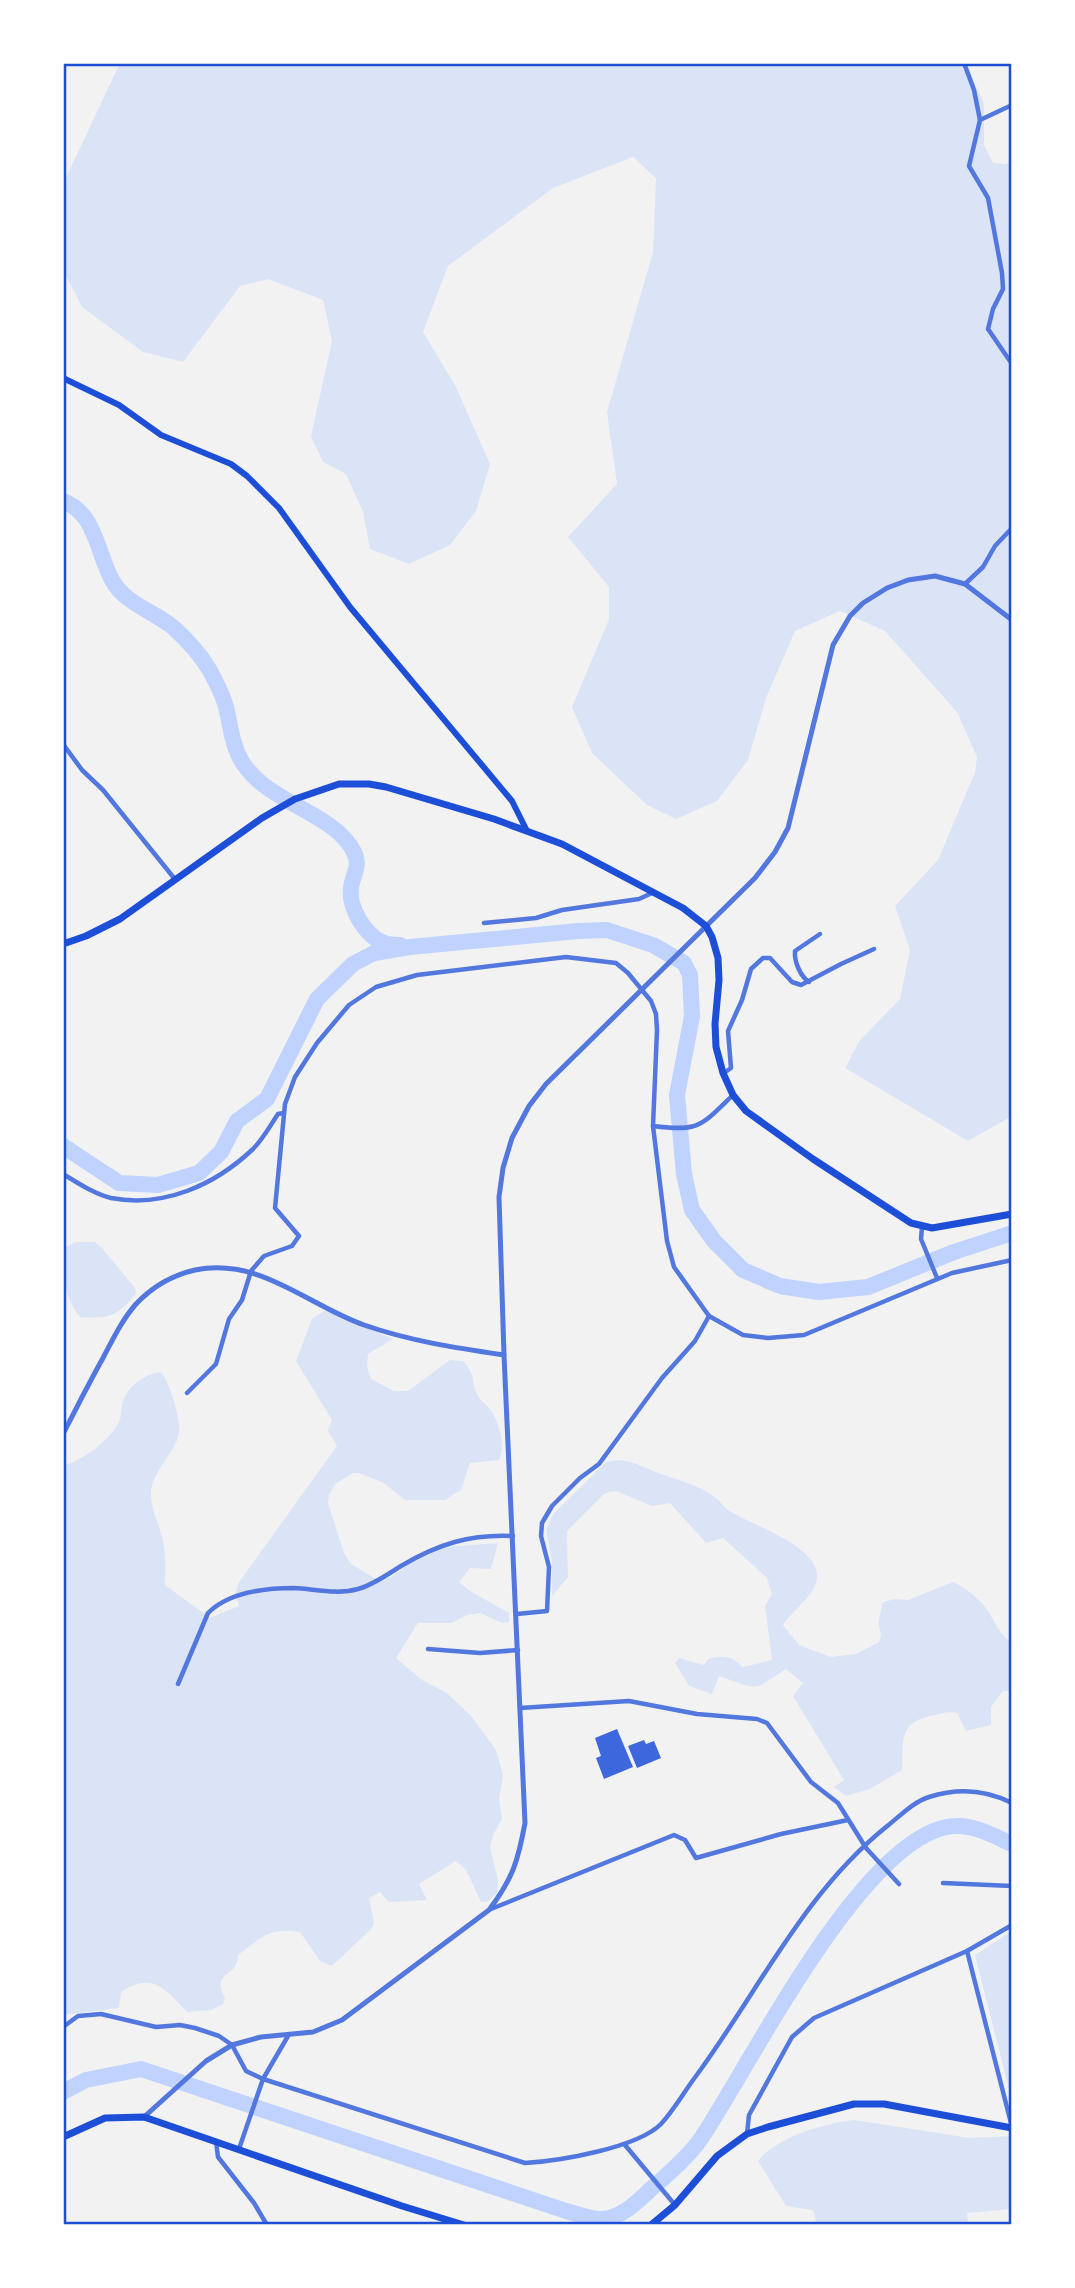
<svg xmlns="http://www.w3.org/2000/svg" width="1075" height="2288" viewBox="0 0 1075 2288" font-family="Figtree,sans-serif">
  <rect width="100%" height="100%" fill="#f2f2f2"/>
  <!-- green -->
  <g fill="#dbe4f7">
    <polygon points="120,63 966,63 984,104 984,145 993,163 1006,164 1012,158 1012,1116 968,1141 845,1068 860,1040 900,999 910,950 895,906 938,860 975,772 977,757 957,712 885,631 840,611 795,631 766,698 748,760 717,801 676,819 647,805 592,753 572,707 609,619 609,587 568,537 617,484 607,412 653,252 656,178 633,157 553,188 448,266 423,332 455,385 490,464 476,511 450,545 409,564 370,549 363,512 346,474 323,462 311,436 332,341 323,300 268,279 240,286 183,362 143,352 82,307 63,270 63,184"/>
    <path d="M 76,1242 L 95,1242 L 101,1247 L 135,1288 L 136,1294 C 118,1316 108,1319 80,1317 C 63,1296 63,1274 63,1248 Z"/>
    <path d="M 324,1311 L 330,1312 L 393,1339 L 368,1354 L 367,1367 L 371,1379 L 394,1391 L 408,1391 L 450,1360 L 463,1361 C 477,1376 470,1381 478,1396 C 480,1400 486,1404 489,1408 C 499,1420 506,1446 499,1460 L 470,1463 L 461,1490 L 445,1500 L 405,1500 L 384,1483 L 359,1473 L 353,1473 L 335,1484 L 329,1495 L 328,1503 L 344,1553 L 351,1564 L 378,1580 L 391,1577 L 432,1548 L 498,1543 L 491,1569 L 470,1568 L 459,1582 L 470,1591 L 509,1613 L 509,1622 L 502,1623 L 480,1613 L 468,1615 L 451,1623 L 418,1623 L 396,1658 L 422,1680 L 447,1693 L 472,1717 L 496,1750 L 503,1775 L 499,1799 L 502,1819 L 493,1835 L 490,1847 L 498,1880 L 497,1893 L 487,1902 L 481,1902 L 466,1870 L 456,1861 L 419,1884 L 427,1900 L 389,1902 L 380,1892 L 369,1898 L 374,1923 L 372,1928 L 332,1966 L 320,1961 L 300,1932 C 269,1927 262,1937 238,1955 C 238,1979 210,1970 225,1998 L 223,2004 L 211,2010 L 187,2012 C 165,1989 153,1971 121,1992 L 119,2008 L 63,2015 L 63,1466 C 82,1460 105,1444 116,1427 C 121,1420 121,1414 122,1406 C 125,1387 144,1374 161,1372 C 170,1384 181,1419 179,1434 C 175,1453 151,1472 151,1494 C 151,1512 162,1529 164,1547 C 166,1559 165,1573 165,1585 L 210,1618 L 239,1606 L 235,1594 L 239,1582 L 337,1446 L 328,1431 L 332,1420 L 296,1361 L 312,1319 Z"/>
    <path d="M 618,1460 C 635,1461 648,1470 664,1475 C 682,1481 701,1486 717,1499 C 721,1502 723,1507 728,1510 C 751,1525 812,1543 817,1573 C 819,1594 793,1609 783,1625 L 799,1645 L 831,1657 L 856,1654 L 879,1642 L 881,1635 L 878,1622 L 883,1602 L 895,1599 L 908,1600 L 953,1582 C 965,1587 981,1600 988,1611 C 996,1624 999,1634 1012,1643 L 1012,1691 L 1003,1691 L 991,1707 L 991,1725 L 966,1731 L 957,1713 C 949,1711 942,1713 935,1715 C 899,1721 903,1739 902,1770 L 870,1789 L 846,1796 L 834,1787 L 844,1780 L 793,1696 L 803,1683 L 786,1669 C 751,1692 760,1690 719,1676 L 712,1694 L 689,1686 L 675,1663 L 679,1658 L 704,1665 L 708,1659 C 724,1655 731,1656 743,1667 L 772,1660 L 765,1606 L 772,1594 L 767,1578 L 723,1538 L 706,1543 L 670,1503 L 652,1506 L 616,1491 L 609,1492 L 604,1494 L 567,1531 L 568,1577 L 552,1596 L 552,1561 L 546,1530 L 553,1514 L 606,1462 Z"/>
    <polygon points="1012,1931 1012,2101 975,1955"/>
    <path d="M 854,2120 L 970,2138 L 1012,2136 L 1012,2209 L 967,2213 L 968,2225 L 817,2225 L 813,2210 L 786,2206 L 758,2161 C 777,2137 824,2123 854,2120 Z"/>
  </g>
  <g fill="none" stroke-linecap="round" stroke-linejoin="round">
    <!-- stream -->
    <polyline stroke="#bfd3fe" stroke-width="2.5" points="603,2219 604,2225"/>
    <!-- river -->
    <g stroke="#bfd3fe" stroke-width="16">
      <path d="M 63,501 C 96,513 97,553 112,580 C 124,603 155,612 174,628 C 187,640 200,654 209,669 C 215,680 223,695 226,707 C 230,722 231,740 238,754 C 260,803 333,810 354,852 C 361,867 353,873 351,887 C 348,907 365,936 384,943 C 389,945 395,945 400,945"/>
      <polyline points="63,1146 119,1183 158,1185 199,1173 221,1152 237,1121 267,1099 317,999 353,964 374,953 410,947 578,931 607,930 653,945 684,963 690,975 692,1016 677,1095 684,1174 692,1210 714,1241 743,1270 780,1286 819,1292 868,1287 954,1252 1012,1233"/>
      <path d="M 63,2092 L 86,2080 L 141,2069 L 566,2211 C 577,2214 591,2219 602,2219 C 622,2218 638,2201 651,2189 C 668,2174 688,2157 700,2140 C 748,2070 867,1826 957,1826 C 975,1825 996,1837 1012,1844"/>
    </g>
  </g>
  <!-- building -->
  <g fill="#3d67dc">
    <polygon points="617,1729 633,1767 604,1779 596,1758 601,1756 595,1738"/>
    <polygon points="644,1740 646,1744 654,1741 661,1758 637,1768 628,1746"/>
  </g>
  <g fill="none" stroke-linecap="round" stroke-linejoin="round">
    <!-- minor -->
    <g stroke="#5277de" stroke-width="4.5">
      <polyline points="964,63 974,90 980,120 969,166 988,198 1002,273 1003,289 993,309 988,329 1012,364"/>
      <polyline points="980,120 1012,105"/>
      <polyline points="965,584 983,567 995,546 1012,528"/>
      <polyline points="63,744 82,770 103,790 174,878"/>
      <polyline points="484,923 536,918 562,910 639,899 652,893"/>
      <path d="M 809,982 C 800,976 794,961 795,951 L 820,934"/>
      <polyline points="724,1073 731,1068 728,1031 742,1000 751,969 763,958 770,958 792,982 801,985 841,964 874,949"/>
      <path d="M 653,1126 C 699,1132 701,1126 733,1095"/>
      <path d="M 63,1174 C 78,1183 94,1194 111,1198 C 164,1208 215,1185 253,1149 C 263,1139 270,1126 278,1114 L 284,1113"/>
      <polyline points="922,1227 921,1239 937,1278"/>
      <polyline points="187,1393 216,1364 229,1319 242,1300 251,1271 264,1256 292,1246 299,1236 275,1208 285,1104 295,1077 317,1043 349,1005 376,987 417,975 566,957 616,963 628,973 651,1001 656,1014 657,1030 653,1126 667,1241 674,1267 709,1316 743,1335 768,1338 804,1335 952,1273 1012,1260"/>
      <polyline points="517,1614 547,1611 549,1567 541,1536 542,1523 552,1506 580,1478 599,1464 662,1378 695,1341 709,1316"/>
      <polyline points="428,1649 480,1653 518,1650"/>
      <path d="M 178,1684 L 208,1613 C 229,1592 265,1588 294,1588 C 315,1589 337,1595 358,1589 C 373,1585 388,1574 401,1566 C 438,1544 470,1534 513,1536"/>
      <polyline points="520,1708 629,1701 697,1714 757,1719 767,1723 811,1782 838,1803 866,1848 899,1884"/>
      <polyline points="943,1883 1012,1886"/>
      <polyline points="491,1909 674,1835 685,1840 696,1858 781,1834 848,1820"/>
      <polyline points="967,1951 1012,2127"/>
      <path d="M 63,2027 L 78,2016 L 101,2014 L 156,2027 L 180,2025 L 195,2028 L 219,2036 L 232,2045 L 246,2071 L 263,2079 L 525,2163 C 559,2161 637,2148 661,2124 C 674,2110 684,2092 696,2076 C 758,1992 803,1894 886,1827 C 899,1817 913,1802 929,1797 C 957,1788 986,1790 1012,1803"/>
      <polyline points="747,2134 749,2115 792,2037 814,2018 967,1951 1012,1925"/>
      <polyline points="216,2141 218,2157 254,2203 267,2225"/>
      <polyline points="625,2145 675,2205"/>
      <polyline points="239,2149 263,2079 288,2036"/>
    </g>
    <!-- tertiary -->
    <g stroke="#5277de" stroke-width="5">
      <path d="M 63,1434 C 76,1409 89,1383 103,1358 C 113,1339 122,1320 136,1304 C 152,1287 173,1275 195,1270 C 260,1257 307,1305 364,1325 C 410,1341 456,1348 504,1355"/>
      <path d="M 144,2117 L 206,2061 L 232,2045 L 261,2037 L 313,2032 L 342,2020 L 489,1910 C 513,1878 518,1861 525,1823 L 504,1355 L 499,1197 L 503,1168 L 512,1138 L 529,1106 L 546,1084 L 755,878 L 775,852 L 788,828 L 833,645 L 850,616 L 863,603 L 887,588 L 908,580 L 935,576 L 965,584 L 1012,620"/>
    </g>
    <!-- secondary -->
    <polyline stroke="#1d4ed8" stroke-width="6" points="63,378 119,405 161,435 231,464 247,476 279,508 350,607 512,801 526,829"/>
    <!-- primary -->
    <g stroke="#1d4ed8" stroke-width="7">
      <polyline points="63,2137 105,2118 144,2117 402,2206 464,2225"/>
      <polyline points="651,2225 675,2205 717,2156 747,2134 768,2127 854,2104 884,2104 1012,2128"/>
    </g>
    <!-- trunk -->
    <polyline stroke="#1d4ed8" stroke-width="7" points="63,944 86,936 120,919 262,818 295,799 339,784 369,784 386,787 494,819 562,844 683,908 706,926 712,937 718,958 719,980 715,1024 716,1047 723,1073 733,1095 746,1111 813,1159 911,1223 932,1228 1012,1214"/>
  </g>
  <!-- border -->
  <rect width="1075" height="2288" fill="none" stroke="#ffffff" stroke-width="130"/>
  <rect x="65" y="65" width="945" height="2158" fill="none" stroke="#1d4ed8" stroke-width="2.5"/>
</svg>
